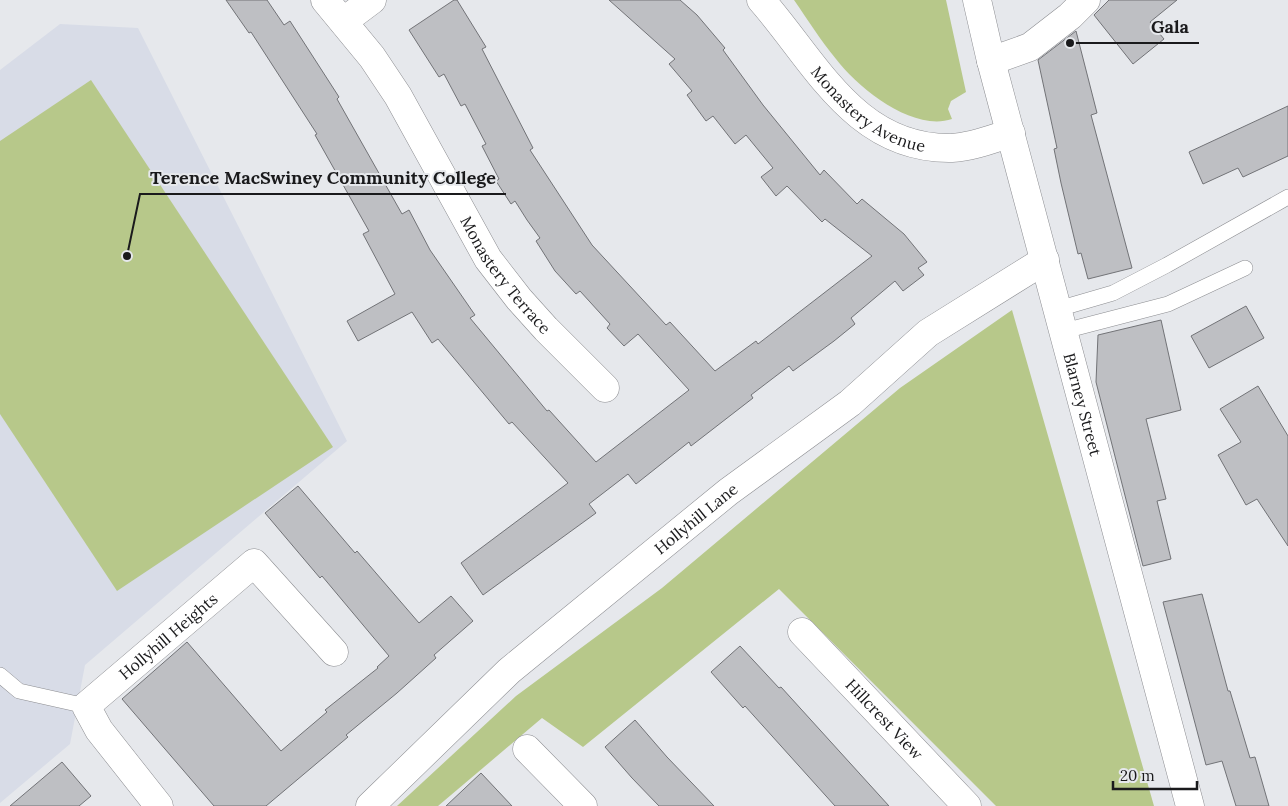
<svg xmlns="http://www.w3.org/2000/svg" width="1288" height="806" viewBox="0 0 1288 806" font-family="Lora,serif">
  <rect width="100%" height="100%" fill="#e6e8ec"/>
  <!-- built -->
  <polygon fill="#d8dce7" points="60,24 138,28 347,441 85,665 70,744 0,803 0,70"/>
  <!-- green -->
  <g fill="#b7c88a">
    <path d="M 794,0 L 946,0 L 966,92 L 951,101 L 948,109 L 952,119 C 913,132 859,89 836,59 C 821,41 808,20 794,0 Z"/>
    <polygon points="91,80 333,447 117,591 0,414 0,141"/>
    <polygon points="1012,310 1154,806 996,806 779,589 583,747 542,718 438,806 397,806 516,696 662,588 900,388"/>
  </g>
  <!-- building -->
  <g fill="#bebfc3" stroke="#727377">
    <polygon points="226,0 267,0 284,25 290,21 339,97 337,99 402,214 409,210 430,250 475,315 470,318 547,411 549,410 596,462 689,390 638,334 624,346 607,328 610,324 580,291 576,294 555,271 536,241 540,238 527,220 515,201 511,204 496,181 499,179 482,146 486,144 465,104 461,106 444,74 439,77 409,30 454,0 457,0 486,47 482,49 533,148 530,150 592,245 666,325 670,322 715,371 756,341 758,344 872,256 825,219 822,222 787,186 776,196 761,177 773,168 746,135 735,144 713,116 706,121 687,95 692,91 669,64 675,59 609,0 680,0 697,15 725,48 723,50 763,105 820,175 824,170 857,204 862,199 904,234 927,262 918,268 924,275 903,291 895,281 851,318 855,324 834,341 793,371 789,366 751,395 753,398 691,446 689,442 636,484 628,474 589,504 596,513 483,595 461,563 568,483 512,422 509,424 438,339 432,343 412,312 358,341 347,321 395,294 363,234 369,231 315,135 317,134 251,32 249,33"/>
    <polygon points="1109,0 1177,0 1150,22 1164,39 1133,64 1094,15"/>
    <polygon points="1076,31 1097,113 1091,115 1132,268 1088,279 1081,253 1078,254 1061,183 1054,149 1057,148 1038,60"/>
    <polygon points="1288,106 1288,156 1243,177 1238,168 1203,184 1189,152"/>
    <polygon points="1246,306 1264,338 1209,368 1191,336"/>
    <polygon points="1161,320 1181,410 1146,419 1166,499 1157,501 1171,559 1143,566 1096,382 1098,335"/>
    <polygon points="1258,386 1288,436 1288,546 1257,499 1246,505 1218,455 1241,442 1220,409"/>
    <polygon points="298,486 355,553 357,551 419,623 451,596 473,621 434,655 436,658 397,693 346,735 348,737 266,806 214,806 122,699 187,642 281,751 327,712 325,710 378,668 377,667 389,656 322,576 320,578 265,513"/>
    <polygon points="1202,594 1228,691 1230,691 1250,758 1255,757 1269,806 1236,806 1222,761 1206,765 1163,602"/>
    <polygon points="740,646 779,688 781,687 889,806 835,806 745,706 743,708 711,672"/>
    <polygon points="635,720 667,757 714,806 659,806 632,778 605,747"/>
    <polygon points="62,762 91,796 79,806 10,806"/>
    <polygon points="481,773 512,806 446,806"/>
  </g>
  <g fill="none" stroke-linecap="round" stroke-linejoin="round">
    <defs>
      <g id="service">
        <polyline points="1058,309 1113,293 1167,265 1288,197"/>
        <polyline points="1064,331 1168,304 1245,268"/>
        <polyline points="0,675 19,691 86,706"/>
      </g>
      <g id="minor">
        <path id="s1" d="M 325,0 L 372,57 L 398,96 L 488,259 L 519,299 L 546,329 L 605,388"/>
        <path id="s2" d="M 761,0 C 815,61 855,150 952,148 C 972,147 992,139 1011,133"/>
        <path id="s3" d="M 977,0 L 991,61 L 1190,806"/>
        <polyline points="344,21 372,0"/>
        <polyline points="991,61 1030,47 1070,16 1086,0"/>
        <path id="s4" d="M 802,632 L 967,806"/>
        <polyline points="527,749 583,806"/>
        <path id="s5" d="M 159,806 L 99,730 L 86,706 L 254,563 L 334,652"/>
        <path id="s6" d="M 370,806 L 509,671 L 728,492 L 850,403 L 928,333 L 1045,260"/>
      </g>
    </defs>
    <!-- service casing -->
    <use href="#service" stroke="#8c8d91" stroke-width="16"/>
    <!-- minor casing -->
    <use href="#minor" stroke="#8c8d91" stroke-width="29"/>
    <!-- service -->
    <use href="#service" stroke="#fff" stroke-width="15"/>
    <!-- minor -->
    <use href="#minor" stroke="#fff" stroke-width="28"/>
  </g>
  <g text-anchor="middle" stroke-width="4" stroke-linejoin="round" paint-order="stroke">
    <!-- street labels -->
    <g font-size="16" fill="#1a1a1c" stroke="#e6e8ec">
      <text dy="6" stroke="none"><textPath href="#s2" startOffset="156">Monastery Avenue</textPath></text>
      <text dy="6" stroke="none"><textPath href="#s1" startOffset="330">Monastery Terrace</textPath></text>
      <text dy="6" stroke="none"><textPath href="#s3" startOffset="418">Blarney Street</textPath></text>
      <text dy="6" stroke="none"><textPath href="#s6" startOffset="435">Hollyhill Lane</textPath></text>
      <text dy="6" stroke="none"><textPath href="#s5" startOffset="232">Hollyhill Heights</textPath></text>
      <text dy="6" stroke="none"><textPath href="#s4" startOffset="120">Hillcrest View</textPath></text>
    </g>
  </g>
  <!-- callouts -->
  <path fill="none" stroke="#1a1a1c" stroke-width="2" d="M1070 43L1141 43H1199M127 256L140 194H506"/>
  <g fill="#1a1a1c" stroke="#e6e8ec" stroke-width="2">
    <circle cx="1070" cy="43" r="5"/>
    <circle cx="127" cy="256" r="5"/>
  </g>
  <g font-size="18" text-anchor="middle" font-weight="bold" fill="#1a1a1c" stroke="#e6e8ec" stroke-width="4" stroke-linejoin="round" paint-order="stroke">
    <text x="1170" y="33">Gala</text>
    <text x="323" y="184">Terence MacSwiney Community College</text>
  </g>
  <!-- scale -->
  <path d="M1113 781v8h84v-8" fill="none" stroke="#1a1a1c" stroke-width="2.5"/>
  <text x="1120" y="781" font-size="15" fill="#1a1a1c" stroke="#e6e8ec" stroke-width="4" paint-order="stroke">20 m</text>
</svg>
